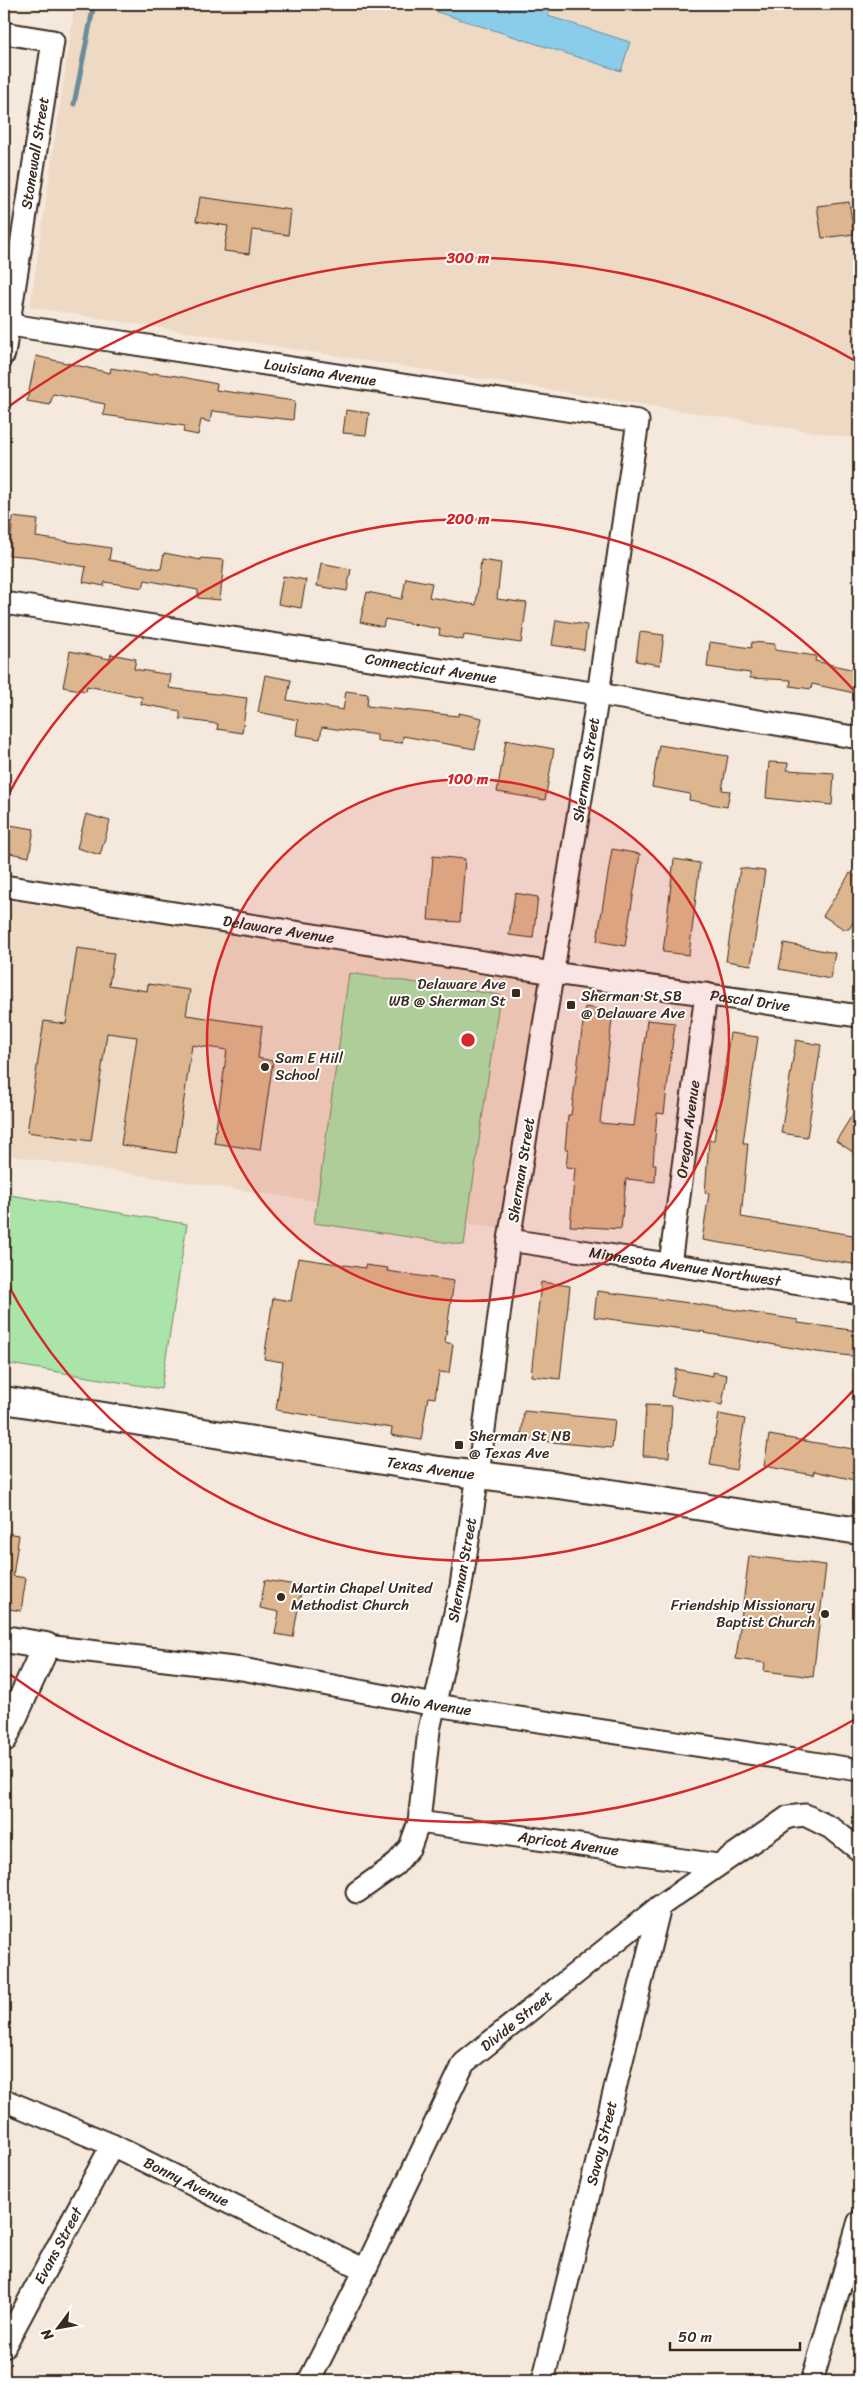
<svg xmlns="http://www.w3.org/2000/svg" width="863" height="2385" viewBox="0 0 863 2385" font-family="Sriracha,sans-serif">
  <rect width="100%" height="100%" fill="#f5e9dd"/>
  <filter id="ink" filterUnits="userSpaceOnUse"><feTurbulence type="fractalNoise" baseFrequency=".02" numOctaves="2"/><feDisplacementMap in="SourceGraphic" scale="10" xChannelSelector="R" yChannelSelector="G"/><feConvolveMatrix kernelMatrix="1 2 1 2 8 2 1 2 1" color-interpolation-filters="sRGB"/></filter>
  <g filter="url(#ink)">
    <!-- built -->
    <g fill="#eed9c5">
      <polygon points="75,4 859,4 859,439 30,307"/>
      <polygon points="4,900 540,979 504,1229 4,1155"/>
    </g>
    <!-- green -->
    <g fill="#aae4a9" stroke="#728764">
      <polygon points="349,973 500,995 464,1245 314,1223"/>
      <polygon points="4,1194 187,1224 161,1389 4,1363"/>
    </g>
    <!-- water -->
    <polygon fill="#8acdeb" stroke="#6a8c99" points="439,4 552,4 548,16 630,42 621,71 437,12"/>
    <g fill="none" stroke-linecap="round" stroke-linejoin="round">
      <!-- stream -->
      <polyline stroke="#6a8c99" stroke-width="5" points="74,104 94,4"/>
    </g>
    <!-- building -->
    <g fill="#ddb58e" stroke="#3b2a1e">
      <polygon points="200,197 291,210 288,235 252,230 249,254 224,251 228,226 196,221"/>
      <polygon points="849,202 854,234 822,238 817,206"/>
      <polygon points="36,356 110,373 111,368 152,375 153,373 177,376 217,384 216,390 295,401 293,420 212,411 210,422 201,420 198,435 183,432 185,426 103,415 105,404 53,394 50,405 27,401"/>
      <polygon points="346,410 369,413 366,435 343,433"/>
      <polygon points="13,517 38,520 36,537 111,548 109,560 161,569 164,553 201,560 201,558 224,560 220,600 198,598 198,590 145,580 143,588 105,582 104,586 83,582 86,567 34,557 9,555"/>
      <polygon points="481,560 501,563 497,599 527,603 521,643 464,635 463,640 439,635 440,629 385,619 383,627 360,622 367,592 402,599 406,578 432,583 429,597 476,605"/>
      <polygon points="321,563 351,569 347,591 317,586"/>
      <polygon points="283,576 306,580 301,608 278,604"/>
      <polygon points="556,620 587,625 584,650 552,645"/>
      <polygon points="640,632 664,635 660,665 636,661"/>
      <polygon points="710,642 751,648 752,642 775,644 775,650 816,656 815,661 859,671 859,694 812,684 811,689 790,686 791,680 750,678 750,673 707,667"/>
      <polygon points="70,651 110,659 111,654 136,659 134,669 171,675 169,688 247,698 242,733 217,729 218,724 180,719 180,711 141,704 142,697 87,686 86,691 63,687"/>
      <polygon points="265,675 291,680 287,700 343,710 346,691 368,694 367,706 458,716 459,713 482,718 475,749 403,736 402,743 377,741 377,735 322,727 320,739 296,735 298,720 258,712"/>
      <polygon points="506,740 554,749 545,800 497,792"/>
      <polygon points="659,745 728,756 722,790 730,791 727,807 689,800 690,794 652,787"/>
      <polygon points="769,762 788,763 787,770 834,773 832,805 766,798"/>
      <polygon points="86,814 110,821 100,855 77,848"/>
      <polygon points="10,825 34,829 29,857 5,852"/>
      <polygon points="612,849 640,854 625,946 597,941"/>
      <polygon points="433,856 465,859 460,922 428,920"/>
      <polygon points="674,859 700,863 689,955 663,952"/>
      <polygon points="740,868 765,871 751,965 726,961"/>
      <polygon points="850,873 859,879 859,913 849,929 844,929 823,916"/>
      <polygon points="515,893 538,897 533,938 509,935"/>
      <polygon points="784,943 835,953 830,979 779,969"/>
      <polygon points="77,948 114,953 109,985 147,991 148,984 190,990 186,1015 262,1026 258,1058 273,1061 260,1150 214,1143 227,1050 192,1045 176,1153 121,1145 137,1037 107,1033 91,1141 27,1132 44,1021 66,1024"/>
      <polygon points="585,1007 613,1011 600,1123 634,1126 647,1020 675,1023 664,1114 657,1113 653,1164 656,1164 655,1182 626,1179 621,1229 570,1226 575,1168 566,1167 568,1149 565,1149 568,1115 571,1115"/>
      <polygon points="730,1033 758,1037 743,1143 748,1143 741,1217 859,1236 859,1265 702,1240 709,1193 705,1193 709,1140 714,1140"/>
      <polygon points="796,1040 821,1045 807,1137 781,1133"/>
      <polygon points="859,1104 859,1156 836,1141"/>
      <polygon points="298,1258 365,1268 365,1265 388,1268 387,1271 454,1281 445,1342 453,1344 449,1373 439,1372 435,1398 428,1397 421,1440 391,1435 392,1428 276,1410 283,1362 264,1359 273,1298 291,1301"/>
      <polygon points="541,1282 570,1286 560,1379 531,1376"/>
      <polygon points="597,1291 690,1303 798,1320 798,1323 859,1331 859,1357 817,1352 704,1333 705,1332 594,1317"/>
      <polygon points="676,1369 713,1376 713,1372 727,1375 722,1405 671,1396"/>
      <polygon points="646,1405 672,1406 669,1457 643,1456"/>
      <polygon points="524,1411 615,1420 612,1448 521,1439"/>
      <polygon points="719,1414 745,1419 736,1470 710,1465"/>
      <polygon points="769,1435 859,1450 859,1481 814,1471 813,1475 764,1466"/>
      <polygon points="4,1533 19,1535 13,1576 26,1578 21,1611 4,1608"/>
      <polygon points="749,1556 826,1565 813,1677 764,1671 765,1663 736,1659"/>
      <polygon points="265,1580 302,1586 293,1637 275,1634 279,1612 260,1608"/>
    </g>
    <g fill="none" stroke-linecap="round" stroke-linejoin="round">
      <defs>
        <g id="minor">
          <polyline points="4,33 53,41 4,354"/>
          <path id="s1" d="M 4,324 L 638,421 L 598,694 L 509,1240 L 478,1475 L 461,1586 L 429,1730 L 419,1822 L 410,1847 L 395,1865 L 357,1892"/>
          <path id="s2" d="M 4,603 L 598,694 L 859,738"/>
          <path id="s3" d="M 4,886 L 553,973 L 859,1016"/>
          <path id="s4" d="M 509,1240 L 859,1293"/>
          <path id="s5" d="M 670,1264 L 706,994"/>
          <path id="s6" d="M 46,1646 L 242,1669 L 435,1705 L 859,1770"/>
          <path id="s7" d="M 419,1822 L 718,1865"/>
          <path id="s8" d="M 4,2100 L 112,2145 L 365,2270"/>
          <path id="s9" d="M 4,2347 L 112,2145"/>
          <path id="s10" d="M 309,2381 L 365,2270 L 464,2063 L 660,1906 L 788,1817 L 805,1815 L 833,1829 L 859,1850"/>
          <path id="s11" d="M 543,2381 L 660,1906"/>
          <polyline points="812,2381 859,2221"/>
        </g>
        <g id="tertiary">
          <path id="s12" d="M 4,1400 L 439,1470 L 559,1485 L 859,1531"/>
          <polyline points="4,1639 46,1646 4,1738"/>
        </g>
      </defs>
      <!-- minor casing -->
      <use href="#minor" stroke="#3b2a1e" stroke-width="25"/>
      <!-- tertiary casing -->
      <use href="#tertiary" stroke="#3b2a1e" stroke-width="30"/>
      <!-- minor -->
      <use href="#minor" stroke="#fff" stroke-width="21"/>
      <!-- tertiary -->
      <use href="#tertiary" stroke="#fff" stroke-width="26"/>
    </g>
  </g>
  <!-- distance rings -->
  <circle cx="468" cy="1040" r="261" fill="#d62828" fill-opacity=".12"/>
  <g fill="none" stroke="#d62828" stroke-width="2.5">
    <circle cx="468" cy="1040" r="261"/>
    <path d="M858 1385A521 521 0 0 1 4 1277M4 803A521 521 0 0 1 858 695"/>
    <path d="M859 1717A782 782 0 0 1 8 1673M8 407A782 782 0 0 1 859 363"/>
  </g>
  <!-- markers -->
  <g fill="#3b2a1e" stroke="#fff" stroke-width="2">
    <rect x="511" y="988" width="10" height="10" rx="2.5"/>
    <rect x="566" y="1000" width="10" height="10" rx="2.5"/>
    <circle cx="265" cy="1067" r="5"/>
    <rect x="454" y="1440" width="10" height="10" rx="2.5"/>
    <circle cx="281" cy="1597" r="5"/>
    <circle cx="825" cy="1614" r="5"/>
  </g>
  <g text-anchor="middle" stroke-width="4" stroke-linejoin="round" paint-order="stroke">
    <!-- street labels -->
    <g font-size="15" fill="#3b2a1e" stroke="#fff">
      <text transform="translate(35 153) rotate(-81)" y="5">Stonewall Street</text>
      <text dy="5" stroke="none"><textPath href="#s1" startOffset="320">Louisiana Avenue</textPath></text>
      <text dy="5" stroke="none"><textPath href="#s2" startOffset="432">Connecticut Avenue</textPath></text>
      <text transform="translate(586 770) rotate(-81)" y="5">Sherman Street</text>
      <text dy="5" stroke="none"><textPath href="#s3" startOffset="278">Delaware Avenue</textPath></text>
      <text dy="5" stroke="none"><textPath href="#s3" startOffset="755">Pascal Drive</textPath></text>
      <text dy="5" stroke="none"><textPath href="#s5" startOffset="136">Oregon Avenue</textPath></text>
      <text transform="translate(521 1170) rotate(-81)" y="5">Sherman Street</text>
      <text dy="5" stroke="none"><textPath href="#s4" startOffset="178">Minnesota Avenue Northwest</textPath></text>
      <text dy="5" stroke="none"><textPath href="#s12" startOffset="432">Texas Avenue</textPath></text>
      <text transform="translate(462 1570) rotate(-80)" y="5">Sherman Street</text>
      <text dy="5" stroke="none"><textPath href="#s6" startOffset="390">Ohio Avenue</textPath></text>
      <text dy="5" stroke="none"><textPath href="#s7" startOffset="151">Apricot Avenue</textPath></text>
      <text dy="5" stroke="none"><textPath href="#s10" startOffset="421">Divide Street</textPath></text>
      <text dy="5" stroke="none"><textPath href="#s11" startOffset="245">Savoy Street</textPath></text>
      <text dy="5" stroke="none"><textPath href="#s8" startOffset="200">Bonny Avenue</textPath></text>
      <text dy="5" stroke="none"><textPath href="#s9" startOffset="115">Evans Street</textPath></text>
    </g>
    <!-- poi labels -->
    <g font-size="15" fill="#3b2a1e" stroke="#fff" text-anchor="start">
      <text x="506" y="989" text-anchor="end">Delaware Ave<tspan x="506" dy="17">WB @ Sherman St</tspan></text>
      <text x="581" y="1001">Sherman St SB<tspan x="581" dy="17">@ Delaware Ave</tspan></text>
      <text x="275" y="1063">Sam E Hill<tspan x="275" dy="17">School</tspan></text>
      <text x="469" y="1441">Sherman St NB<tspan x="469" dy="17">@ Texas Ave</tspan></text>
      <text x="291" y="1593">Martin Chapel United<tspan x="291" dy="17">Methodist Church</tspan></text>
      <text x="815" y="1610" text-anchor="end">Friendship Missionary<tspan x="815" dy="17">Baptist Church</tspan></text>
    </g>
  </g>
  <circle cx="468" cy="1040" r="8" fill="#d62828" stroke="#fff" stroke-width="2.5"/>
  <g font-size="15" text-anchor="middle" font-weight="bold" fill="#d62828" stroke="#fff" stroke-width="4" stroke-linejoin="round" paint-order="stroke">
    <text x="468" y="263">300 m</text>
    <text x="468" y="524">200 m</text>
    <text x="468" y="784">100 m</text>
  </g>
  <!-- margin -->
  <rect width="863" height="2385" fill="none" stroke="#fff" stroke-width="20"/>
  <rect x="10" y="10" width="843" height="2365" fill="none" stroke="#3b2a1e" stroke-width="2" filter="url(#ink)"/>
  <!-- north arrow -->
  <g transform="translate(58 2328) rotate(238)" stroke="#ffffff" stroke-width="4" paint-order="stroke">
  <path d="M0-4L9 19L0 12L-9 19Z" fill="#3b2a1e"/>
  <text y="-8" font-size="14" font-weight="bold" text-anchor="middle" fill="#3b2a1e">N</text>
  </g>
  <!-- scale -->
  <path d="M670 2342v8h130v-8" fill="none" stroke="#3b2a1e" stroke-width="2.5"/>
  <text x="678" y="2342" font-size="15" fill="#3b2a1e" stroke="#ffffff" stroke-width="4" paint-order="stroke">50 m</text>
</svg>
